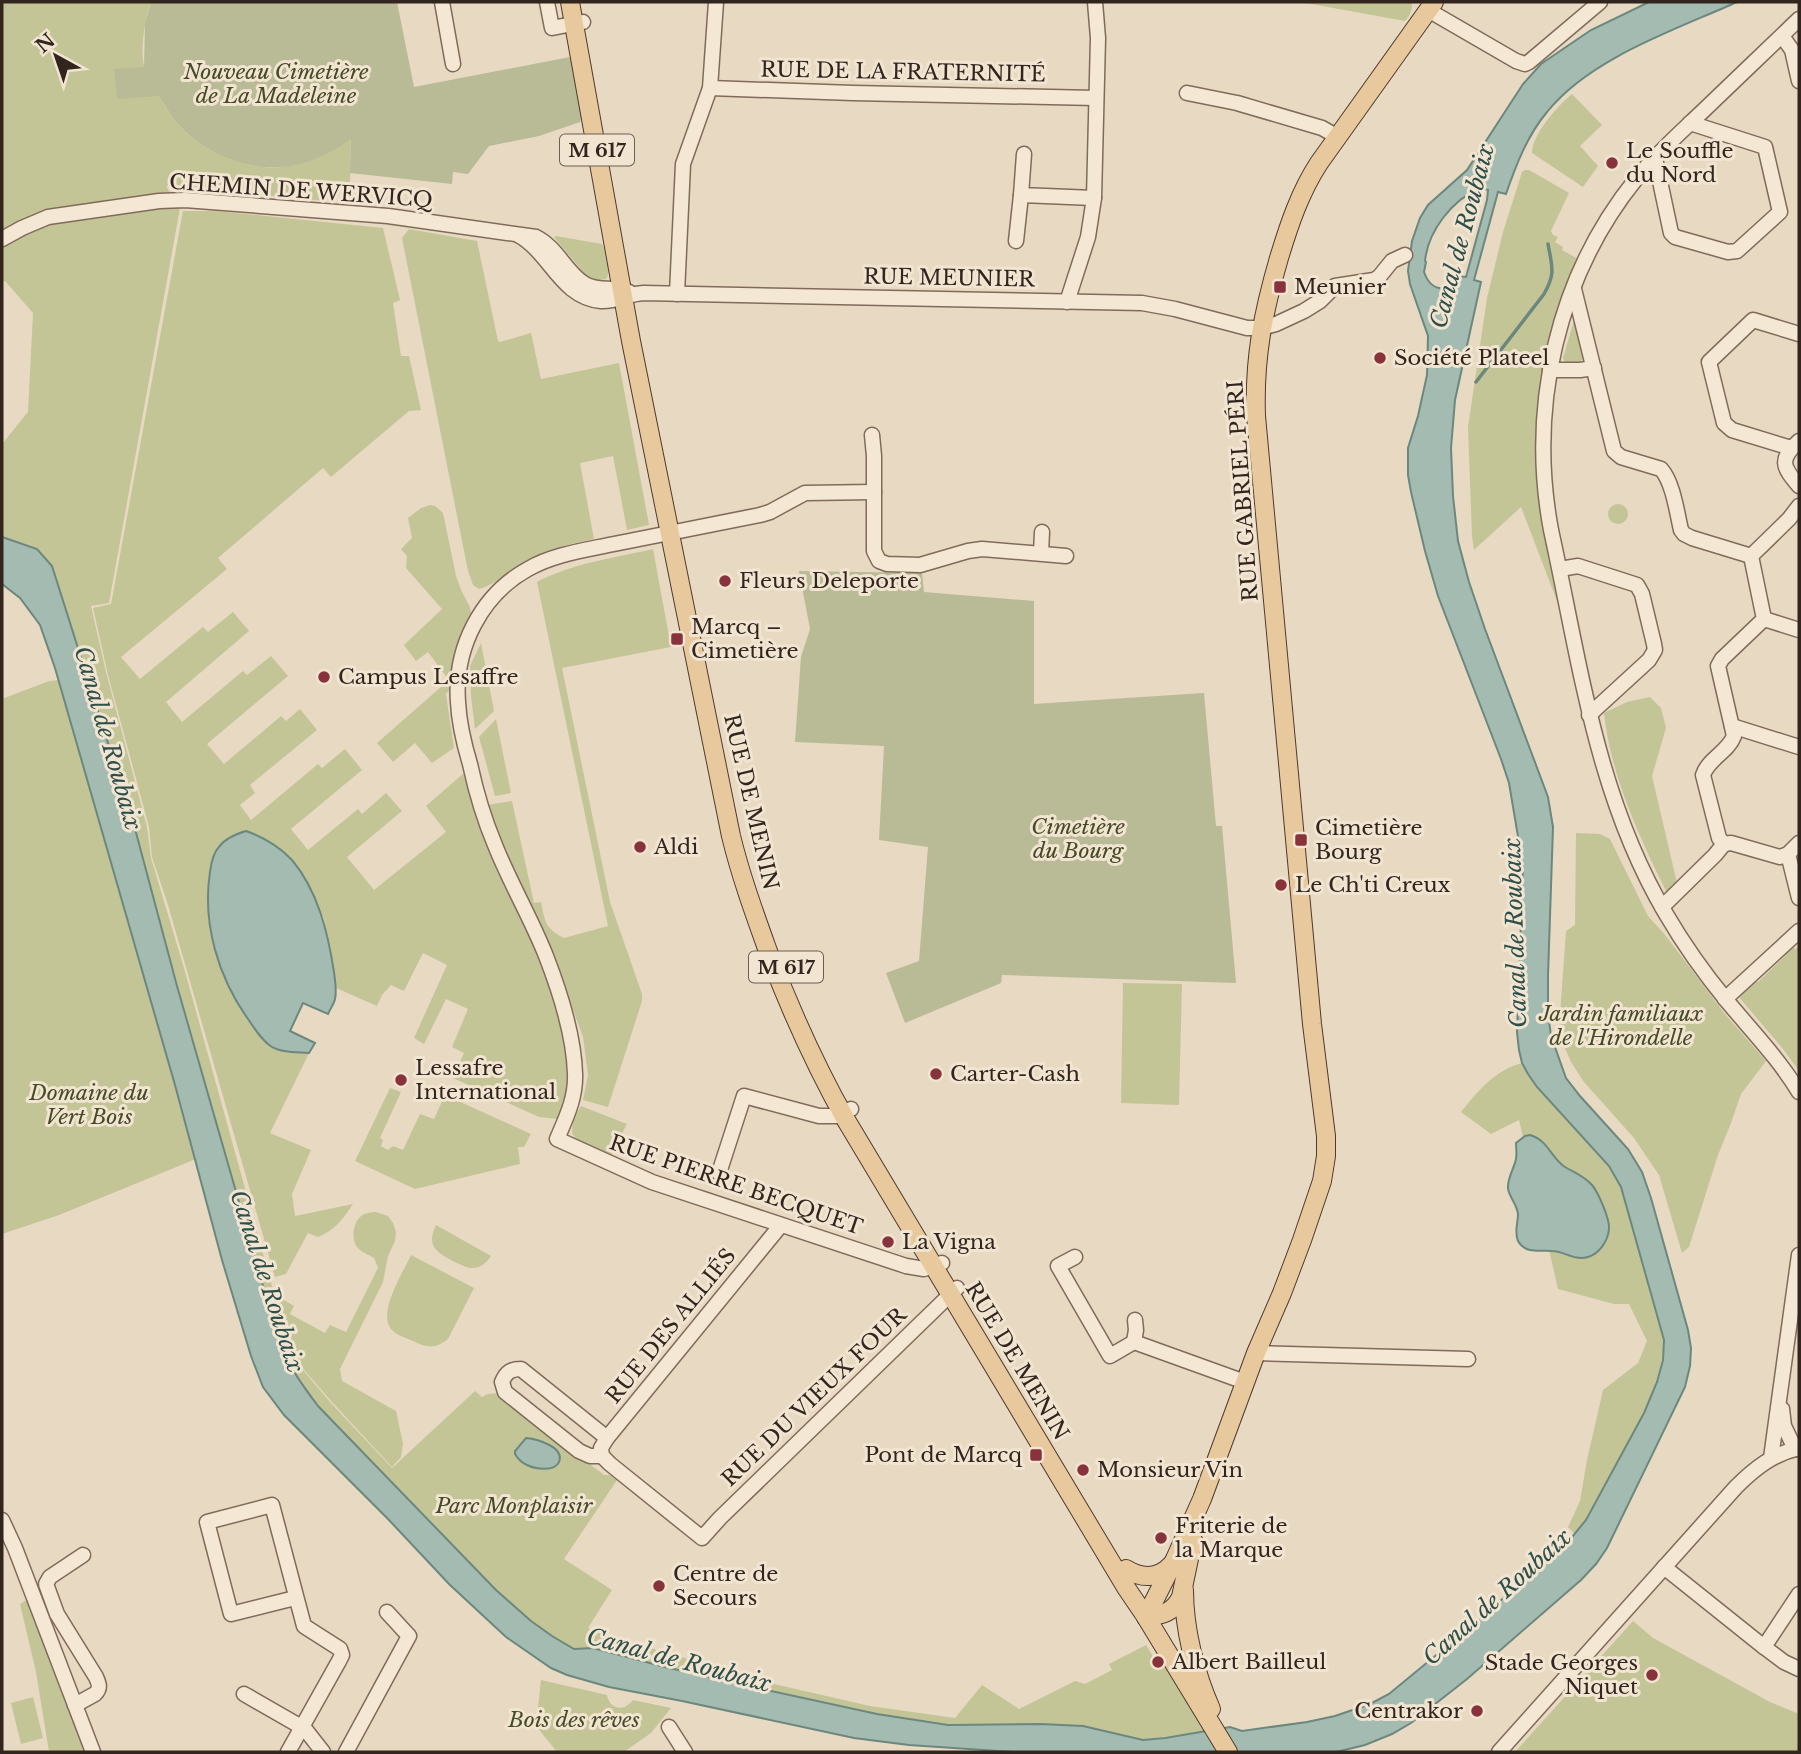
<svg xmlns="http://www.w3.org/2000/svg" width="1801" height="1754" viewBox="0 0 1801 1754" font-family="'Libre Baskerville',serif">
  <rect width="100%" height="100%" fill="#e8d9c2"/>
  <!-- green -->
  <g fill="#c4c597">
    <path d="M 2,2 L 151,2 C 145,19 140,47 144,66 C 146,74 153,83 156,90 C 162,101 168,112 176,122 C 199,150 246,171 282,167 C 307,165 331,153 351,138 L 350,186 L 326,184 L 325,201 L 166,186 L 180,208 L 109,603 L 91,606 L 106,672 L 147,827 L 151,858 L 184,968 L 274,1293 L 290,1344 L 298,1364 L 330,1402 L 392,1468 L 475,1391 L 482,1397 L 488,1394 L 499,1393 L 604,1475 L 610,1475 L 617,1480 L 564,1559 L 612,1590 L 588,1628 L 629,1642 L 717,1667 L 744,1677 L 870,1706 L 955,1718 L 982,1685 L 1019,1709 L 1075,1681 L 1085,1684 L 1112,1670 L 1109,1664 L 1146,1645 L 1157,1663 L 1163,1661 L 1205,1731 L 1143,1740 L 1083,1726 L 1041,1724 L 948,1725 L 877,1714 L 744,1685 L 665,1667 L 593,1648 L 574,1649 L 552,1636 L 531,1621 L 496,1590 L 318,1406 C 303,1386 290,1368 280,1345 L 177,986 L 134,825 L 52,566 L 37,549 L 2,537 L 2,444 L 28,412 L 33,313 L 5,281 L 2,281 Z"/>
    <path d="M 1300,2 L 1412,2 C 1412,10 1411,14 1405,21 Z"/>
    <path d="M 1572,94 L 1602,125 L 1580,146 L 1598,166 L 1583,187 L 1532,153 C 1532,135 1557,106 1572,94 Z"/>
    <polygon points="1525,170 1529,170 1569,193 1551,231 1553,235 1558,237 1555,242 1563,247 1562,250 1578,259 1558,308 1553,327 1538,414 1539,470 1562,614 1521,507 1474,550 1472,536 1468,427 1487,298 1503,232 1522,172"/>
    <path d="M 183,211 L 217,211 L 383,228 L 400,300 L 393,303 L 401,356 L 409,356 L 421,410 L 409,411 L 331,477 L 323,468 L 218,558 L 227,569 L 121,657 L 140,679 L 203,627 L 208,632 L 233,612 L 249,631 L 166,702 L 182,722 L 243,671 L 247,675 L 271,656 L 288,676 L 207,744 L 224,764 L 281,716 L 286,721 L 300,709 L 317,730 L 250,785 L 255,793 L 240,805 L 251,820 L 318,764 L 322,768 L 345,749 L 362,770 L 291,829 L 308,850 L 358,809 L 362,814 L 386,793 L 402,811 L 347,857 L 374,890 L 446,832 L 426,806 L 464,773 L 477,821 L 537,954 L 557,1007 L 566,1059 L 567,1086 L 558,1119 L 539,1117 L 453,1078 L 464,1053 L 452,1047 L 468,1009 L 446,999 L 424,1044 L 414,1038 L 447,965 L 423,953 L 404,991 L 391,985 L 382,995 L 377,1006 L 336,988 L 331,952 L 323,916 L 292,861 L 266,840 L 218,848 C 204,881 205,920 216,954 C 221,971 235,991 244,1007 C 251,1021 258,1038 272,1047 C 282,1053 297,1052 309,1053 L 270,1133 L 311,1150 L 292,1194 L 295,1216 L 353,1204 C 343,1219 335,1230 318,1237 L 308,1233 L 286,1274 L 275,1277 L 168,905 L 152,857 L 149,827 L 108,675 L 93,608 L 111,604 Z"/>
    <path d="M 409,229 L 477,241 L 498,341 L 500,342 L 531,333 L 541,379 L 619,363 L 649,525 L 627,530 L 613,456 L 580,463 L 594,539 C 565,545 547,549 521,564 C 507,572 495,585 479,589 L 473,585 L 468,571 L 402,238 Z"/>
    <path d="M 556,236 L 602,244 C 607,253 612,270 606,279 L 593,281 L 587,277 L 554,237 Z"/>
    <polygon points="1575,317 1585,354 1580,363 1566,365 1563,358"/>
    <circle cx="1618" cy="514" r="10"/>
    <polygon points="430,505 435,506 443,513 456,576 462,592 470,607 471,614 457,646 451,668 451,688 446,694 454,748 432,763 415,743 393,762 377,743 449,680 428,652 416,661 404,645 442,609 406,568 407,556 401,549 412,538 408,518 421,508"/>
    <path d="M 653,549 L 671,647 L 562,668 L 610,902 L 642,994 L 642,1001 L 608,1107 L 583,1100 L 588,1075 L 583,1037 L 548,941 L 502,847 L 487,805 L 512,801 L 534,903 L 541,902 C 545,922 545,928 564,938 L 608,926 L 537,582 C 573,563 614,558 653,549 Z"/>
    <polygon points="481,643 494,711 475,729 471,696 470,666"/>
    <polygon points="59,680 196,1159 59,1215 2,1234 2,699 49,681"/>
    <path d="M 1650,697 L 1661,708 L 1666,728 L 1652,776 L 1677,883 L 1667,893 C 1639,836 1611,777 1604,713 L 1627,702 Z"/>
    <polygon points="496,719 511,793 495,796 479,737"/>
    <polygon points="1576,833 1600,834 1610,839 1648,916 1666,936 1725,1014 1766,1061 1741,1094 1731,1123 1718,1155 1689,1247 1682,1253 1659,1175 1634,1138 1584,1082 1571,1062 1563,1044 1560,1014 1566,931 1575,925"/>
    <polygon points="1791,945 1795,949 1799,946 1799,1071 1783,1049 1738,996 1752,981 1758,982 1787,954 1787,949"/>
    <polygon points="1123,983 1182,984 1179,1105 1121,1103"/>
    <path d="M 1522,1063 L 1537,1087 L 1609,1166 L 1621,1187 L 1664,1340 C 1662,1380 1644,1413 1625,1447 C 1612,1472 1599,1496 1586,1520 L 1575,1534 L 1568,1527 L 1580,1501 L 1587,1460 L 1603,1390 L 1638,1363 L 1647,1341 L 1629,1304 L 1614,1304 L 1558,1289 L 1519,1120 L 1491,1134 L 1461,1112 C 1478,1091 1495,1070 1522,1063 Z"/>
    <polygon points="390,1088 401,1092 380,1138 383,1140 381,1146 388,1150 393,1146 403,1150 420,1114 434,1119 445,1095 531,1134 524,1147 518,1147 520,1164 415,1189 355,1161"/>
    <polygon points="581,1106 627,1124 611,1155 576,1139 572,1133 573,1120"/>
    <path d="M 376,1212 L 388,1216 L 393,1223 L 396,1232 L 395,1241 L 388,1256 L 383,1282 L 340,1369 L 342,1381 L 396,1411 L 403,1444 L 401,1457 L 392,1467 L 331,1401 L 299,1364 L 291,1344 L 277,1296 L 294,1306 L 290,1314 L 325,1333 L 330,1325 L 346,1332 L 378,1268 L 374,1258 C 370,1255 363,1253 359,1249 C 351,1242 352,1225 360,1217 C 364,1213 371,1212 376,1212 Z"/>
    <path d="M 436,1225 L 491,1256 C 487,1262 481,1268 473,1268 C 466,1269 437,1254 434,1247 C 430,1239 433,1232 436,1225 Z"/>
    <path d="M 411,1255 L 474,1288 L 448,1339 C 436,1349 427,1348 413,1341 C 407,1338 398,1336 393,1331 C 375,1315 403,1273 411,1255 Z"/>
    <polygon points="28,1599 87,1752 49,1752 36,1672 20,1604"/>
    <polygon points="1633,1621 1653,1638 1770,1702 1799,1714 1799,1752 1515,1752"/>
    <path d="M 541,1680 L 607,1695 C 610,1710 624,1712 633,1700 L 671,1708 L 651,1733 L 624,1752 L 557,1752 L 536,1726 Z"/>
    <polygon points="33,1697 43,1738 21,1744 11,1703"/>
  </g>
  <!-- cemetery -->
  <g fill="#b9ba96">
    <path d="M 151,2 L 397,2 L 414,87 L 570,57 L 582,114 L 580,122 L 539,136 L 489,146 L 468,174 L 453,172 L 452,184 L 350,173 L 351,139 C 330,154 306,166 280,167 C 244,170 201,151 177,123 C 170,115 165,105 159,96 L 117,99 L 114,69 L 144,67 L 145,24 Z"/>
    <polygon points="799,571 922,573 924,592 1034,601 1034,704 1204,693 1216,826 1222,826 1236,983 1002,975 1001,983 905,1023 886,973 919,961 928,847 879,840 884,746 795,742 801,657 810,629"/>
  </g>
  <!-- water -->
  <g fill="#a4bbb2" stroke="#6c887e" stroke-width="2" fill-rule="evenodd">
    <path d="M 1649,2 L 1737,2 C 1675,30 1590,58 1547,112 C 1527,136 1516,165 1506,194 L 1498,192 L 1474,280 L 1481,282 L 1455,400 L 1451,448 L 1453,496 L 1458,541 L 1469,582 L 1485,629 L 1548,797 L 1553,827 L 1548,976 L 1548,1013 L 1551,1036 L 1566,1078 L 1580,1096 L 1628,1149 L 1642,1172 L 1651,1198 L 1688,1330 L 1691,1348 L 1690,1366 L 1685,1387 L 1607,1548 L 1596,1564 L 1581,1580 L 1467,1679 L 1411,1723 L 1392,1734 L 1365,1745 L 1336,1752 L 1013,1752 L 909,1745 L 854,1738 L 682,1701 L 609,1687 L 567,1675 L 551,1668 L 506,1637 L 449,1584 L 388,1519 L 284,1415 L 263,1387 L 251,1356 L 222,1260 L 175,1085 L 55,668 L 40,625 L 20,598 L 2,584 L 2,537 L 37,549 L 52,566 L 134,825 L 177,986 L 280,1345 C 290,1368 303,1386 318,1406 L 496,1590 L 531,1621 L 552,1636 L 574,1649 L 593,1648 L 665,1667 L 744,1685 L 877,1714 L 948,1725 L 1041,1724 L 1083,1726 L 1143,1740 L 1165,1738 L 1230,1727 L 1242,1731 L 1307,1722 L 1335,1716 L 1370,1704 L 1389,1694 L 1469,1628 L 1568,1542 L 1586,1520 L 1644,1413 L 1657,1382 L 1663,1360 L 1664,1340 L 1621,1187 L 1609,1166 L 1537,1087 L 1528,1074 L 1522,1063 L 1519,1050 L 1517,1032 L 1523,866 L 1509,783 L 1501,759 L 1438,596 L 1425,551 L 1411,492 L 1408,475 L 1408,448 L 1418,416 L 1427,375 L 1428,336 L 1410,284 L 1408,271 L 1412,241 L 1420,218 L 1428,205 L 1467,170 L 1523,84 L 1541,64 L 1591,30 ZM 1480,188 L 1488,190 L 1487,200 L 1466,277 L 1457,276 L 1455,281 L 1446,288 C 1434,290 1428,283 1424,272 L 1426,262 L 1425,261 C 1428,231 1452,200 1480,188 Z"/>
    <path d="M 246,831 C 263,837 280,847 292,860 C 318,891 328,933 334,972 C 335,981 337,990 335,999 C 334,1004 330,1009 328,1014 L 303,1003 L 290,1031 L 315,1043 L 309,1053 C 297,1052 282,1053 272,1047 C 262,1041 255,1029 248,1019 C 218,977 202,923 210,872 C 211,864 213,853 219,847 C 225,838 236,834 246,831 Z"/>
    <path d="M 1530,1135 C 1548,1140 1551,1158 1565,1167 C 1575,1173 1584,1176 1592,1185 C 1598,1192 1610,1219 1609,1229 C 1608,1241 1599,1254 1588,1257 C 1574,1261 1564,1251 1552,1251 C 1540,1250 1525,1254 1518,1241 C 1514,1231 1518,1224 1518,1214 C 1517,1205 1510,1198 1508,1189 C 1507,1178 1514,1169 1516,1159 C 1517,1153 1516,1148 1516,1143 L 1525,1136 Z"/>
    <path d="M 526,1438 C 537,1439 565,1447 559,1462 C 555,1472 535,1469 527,1465 C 522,1463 518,1459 515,1454 L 515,1451 Z"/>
  </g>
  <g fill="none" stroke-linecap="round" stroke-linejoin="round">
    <!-- stream -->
    <path stroke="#6c887e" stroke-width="3.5" d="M 1476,382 L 1544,294 C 1556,273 1552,267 1548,244"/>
    <defs>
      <g id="minor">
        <polyline points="442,2 453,64"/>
        <polyline points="547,2 552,28 583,22"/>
        <polyline points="1428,10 1516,61 1525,64 1529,62 1600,2"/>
        <path d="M 1799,19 C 1767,50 1735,80 1703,111 C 1680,133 1656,154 1636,179 C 1557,277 1528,407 1551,530 C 1580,662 1596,796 1666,914 C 1684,945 1704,973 1727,1001 C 1751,1030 1779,1059 1799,1092"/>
        <polyline points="1782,36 1792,50 1799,81"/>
        <polyline points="710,88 853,93 1096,98"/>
        <polyline points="1187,93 1237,103 1322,128 1338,137"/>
        <polyline points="1024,154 1021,195 1094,198"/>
        <polyline points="1655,158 1671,233 1675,237 1728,252 1737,251 1780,212 1765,147 1690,123"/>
        <path d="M 518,235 C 550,252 561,298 601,301 C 616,302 628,294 643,293 L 1142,303 L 1175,309 L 1247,328 L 1261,328 L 1276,324 L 1304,311 L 1320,301 L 1335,286 L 1374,280 L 1379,277 L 1392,261 L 1405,255"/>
        <path d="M 2,239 L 22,228 L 48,217 L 159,201 L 185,200 L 388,216 L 536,237 C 558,248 566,273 585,284 C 599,292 614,286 629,292"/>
        <polyline points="1016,241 1021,195"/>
        <path d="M 1574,289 L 1614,451 L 1621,457 L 1661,469 C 1673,482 1677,513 1681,530 L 1684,534 L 1692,538 L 1751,556"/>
        <polyline points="677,294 683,164 710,88 716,2"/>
        <polyline points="1067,302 1088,237 1094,198 1098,38 1095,2"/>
        <polyline points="1550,370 1580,370 1594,368"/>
        <polyline points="872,435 874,456 874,551 879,561 887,564 920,565 968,551 982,549 1066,556"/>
        <path d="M 1799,441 C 1779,460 1782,466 1799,486"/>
        <polyline points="1791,448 1732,430 1724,423 1709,362 1753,320 1799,334"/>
        <path d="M 874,492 L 805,493 L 770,512 L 760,515 C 711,525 663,534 614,544 C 586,550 554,554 528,569 C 481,595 454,648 458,702 C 459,723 464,744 470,764 C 476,792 484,819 495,845 C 510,883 531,918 546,956 C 560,992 574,1034 575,1074 C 576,1098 566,1118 557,1139 L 652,1182 L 906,1266 L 924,1269 L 942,1263"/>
        <polyline points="1041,553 1042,532"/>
        <polyline points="1560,569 1578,566 1637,585 1642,594 1654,644 1655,650 1649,660 1589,715"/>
        <polyline points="1764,619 1799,630"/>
        <polyline points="1732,726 1799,747"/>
        <polyline points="1724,844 1731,843 1780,857 1788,854 1799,843"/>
        <polyline points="1788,854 1799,898"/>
        <path d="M 1662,907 L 1715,855 L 1724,844 L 1719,838 L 1703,775 C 1708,759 1728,752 1734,736 L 1718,666 L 1722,659 L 1764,619 L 1751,556 L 1789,519 L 1799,506"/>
        <polyline points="1725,999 1799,931"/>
        <polyline points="719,1173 744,1096 819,1116 837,1116 851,1109"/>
        <polyline points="1075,1257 1058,1266 1110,1356 1134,1342"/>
        <polyline points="1135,1320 1136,1330 1134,1342 1245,1382"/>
        <polyline points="1256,1353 1468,1359"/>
        <polyline points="1782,1409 1784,1426 1795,1449"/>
        <polyline points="602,1456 610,1464 702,1538 720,1518 957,1288"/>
        <polyline points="602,1456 601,1448 607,1438 781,1225"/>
        <path d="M 602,1456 L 590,1456 L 579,1451 L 505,1392 L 502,1382 C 506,1372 511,1369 521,1369 L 607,1438"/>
        <polyline points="1771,1458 1799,1255"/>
        <polyline points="2,1520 15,1548 93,1752"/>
        <polyline points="1664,1567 1764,1647 1799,1594"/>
        <polyline points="1764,1647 1784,1662 1799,1669"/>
        <polyline points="244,1694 305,1729 323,1752"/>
        <path d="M 75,1705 L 95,1694 C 101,1688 99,1684 96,1677 L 57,1614 L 46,1584 L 50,1577 L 83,1555"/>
        <polyline points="669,1727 685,1752"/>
        <polyline points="288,1752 339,1661 342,1655 340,1649 304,1626 272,1505 207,1522 231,1614 295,1598"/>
        <polyline points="346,1752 409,1636 387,1612"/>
        <path d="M 1499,1752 L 1736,1487 C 1755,1468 1773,1454 1799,1448"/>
      </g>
      <g id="major">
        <path d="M 570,2 L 631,341 L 731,836 C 741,877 755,915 769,954 C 791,1011 816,1067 846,1120 L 1127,1589 L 1146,1617 L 1228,1752"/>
        <path d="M 1126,1569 C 1142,1579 1158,1579 1171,1565"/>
        <path d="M 1184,1590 C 1184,1629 1195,1673 1211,1709"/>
        <path d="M 1146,1617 L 1175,1559 L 1202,1499 L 1256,1353 L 1282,1293 L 1302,1240 L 1322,1181 L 1326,1156 L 1326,1136 L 1312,1024 L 1303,926 L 1256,416 C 1254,358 1263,313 1279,258 C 1289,225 1300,192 1319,163 L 1434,2"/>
        <path d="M 1146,1617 C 1162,1615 1173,1613 1181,1597 L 1193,1540"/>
      </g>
    </defs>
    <!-- minor casing -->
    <use href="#minor" stroke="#806b5b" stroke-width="17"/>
    <!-- major casing -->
    <use href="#major" stroke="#4e3a2f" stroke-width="20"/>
    <!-- minor -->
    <use href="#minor" stroke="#f4e7d4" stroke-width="14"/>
    <!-- major -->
    <use href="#major" stroke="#e8c99d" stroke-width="18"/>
  </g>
  <!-- markers -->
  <g fill="#88323b" stroke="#f1e4d1" stroke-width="2.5">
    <circle cx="1612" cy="163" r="7"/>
    <rect x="1273" y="280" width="14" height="14" rx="3.5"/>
    <circle cx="1380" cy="358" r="7"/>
    <circle cx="725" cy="581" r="7"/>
    <rect x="670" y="632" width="14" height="14" rx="3.5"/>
    <circle cx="324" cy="677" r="7"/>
    <rect x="1294" y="833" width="14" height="14" rx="3.5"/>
    <circle cx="640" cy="847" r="7"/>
    <circle cx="1281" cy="885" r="7"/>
    <circle cx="936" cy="1074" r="7"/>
    <circle cx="401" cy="1080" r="7"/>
    <circle cx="888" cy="1242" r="7"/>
    <rect x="1029" y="1448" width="14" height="14" rx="3.5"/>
    <circle cx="1083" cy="1470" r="7"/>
    <circle cx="1161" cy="1538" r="7"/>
    <circle cx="659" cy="1586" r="7"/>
    <circle cx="1158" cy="1662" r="7"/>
    <circle cx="1652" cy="1675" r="7"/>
    <circle cx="1477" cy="1711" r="7"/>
  </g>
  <g text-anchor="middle" stroke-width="6" stroke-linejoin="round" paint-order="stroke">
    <!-- shield labels -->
    <g fill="#f1e4d1" stroke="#6b5e54" stroke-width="2">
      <rect x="560" y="134.5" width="74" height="31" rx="5"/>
      <rect x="749" y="951.5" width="74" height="31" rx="5"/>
    </g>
    <g font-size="19" font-weight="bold" fill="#31251e">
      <text x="597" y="157">M 617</text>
      <text x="786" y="974">M 617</text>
    </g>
    <!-- park labels -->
    <g font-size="21" font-style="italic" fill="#464b27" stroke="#f1e4d1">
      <text x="276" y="79">Nouveau Cimetière<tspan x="276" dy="24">de La Madeleine</tspan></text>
      <text x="1078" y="834">Cimetière<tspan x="1078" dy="24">du Bourg</tspan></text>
      <text x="1621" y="1021">Jardin familiaux<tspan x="1621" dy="24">de l'Hirondelle</tspan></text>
      <text x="89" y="1100">Domaine du<tspan x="89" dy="24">Vert Bois</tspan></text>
      <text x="514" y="1513">Parc Monplaisir</text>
      <text x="574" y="1727">Bois des rêves</text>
    </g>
    <!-- street labels -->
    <g font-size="21" fill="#31251e" stroke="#f1e4d1">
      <text transform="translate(903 72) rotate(1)" y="7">RUE DE LA FRATERNITÉ</text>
      <text transform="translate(301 191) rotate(4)" y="7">CHEMIN DE WERVICQ</text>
      <text transform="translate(949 278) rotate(1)" y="7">RUE MEUNIER</text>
      <text transform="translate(1243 491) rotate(-94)" y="7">RUE GABRIEL PÉRI</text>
      <text transform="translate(751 802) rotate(77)" y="7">RUE DE MENIN</text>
      <text transform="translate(736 1185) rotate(19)" y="7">RUE PIERRE BECQUET</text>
      <text transform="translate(671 1326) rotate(-51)" y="7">RUE DES ALLIÉS</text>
      <text transform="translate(1017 1361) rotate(59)" y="7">RUE DE MENIN</text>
      <text transform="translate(814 1397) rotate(-44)" y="7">RUE DU VIEUX FOUR</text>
    </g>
    <!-- poi labels -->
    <g font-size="21" fill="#31251e" stroke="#f1e4d1" text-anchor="start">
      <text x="1626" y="158">Le Souffle<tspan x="1626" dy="24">du Nord</tspan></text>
      <text x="1294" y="294">Meunier</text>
      <text x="1394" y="365">Société Plateel</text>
      <text x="739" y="588">Fleurs Deleporte</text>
      <text x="691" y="634">Marcq –<tspan x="691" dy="24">Cimetière</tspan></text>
      <text x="338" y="684">Campus Lesaffre</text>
      <text x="1315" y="835">Cimetière<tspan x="1315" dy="24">Bourg</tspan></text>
      <text x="654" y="854">Aldi</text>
      <text x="1295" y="892">Le Ch'ti Creux</text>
      <text x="415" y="1075">Lessafre<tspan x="415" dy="24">International</tspan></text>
      <text x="950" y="1081">Carter-Cash</text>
      <text x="902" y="1249">La Vigna</text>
      <text x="1022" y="1462" text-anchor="end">Pont de Marcq</text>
      <text x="1097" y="1477">Monsieur Vin</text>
      <text x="1175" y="1533">Friterie de<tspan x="1175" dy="24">la Marque</tspan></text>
      <text x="673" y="1581">Centre de<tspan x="673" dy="24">Secours</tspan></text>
      <text x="1172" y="1669">Albert Bailleul</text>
      <text x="1638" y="1670" text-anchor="end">Stade Georges<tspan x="1638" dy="24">Niquet</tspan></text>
      <text x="1463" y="1718" text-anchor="end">Centrakor</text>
    </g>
    <!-- water labels -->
    <g font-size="23" font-style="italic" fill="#2f504a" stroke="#f1e4d1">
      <text transform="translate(1462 236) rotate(-75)" y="8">Canal de Roubaix</text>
      <text transform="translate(108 738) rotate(74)" y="8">Canal de Roubaix</text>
      <text transform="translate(1515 933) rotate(-92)" y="8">Canal de Roubaix</text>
      <text transform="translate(267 1281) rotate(72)" y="8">Canal de Roubaix</text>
      <text transform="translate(1497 1597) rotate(-42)" y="8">Canal de Roubaix</text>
      <text transform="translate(679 1660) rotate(15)" y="8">Canal de Roubaix</text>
    </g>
  </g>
  <!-- border -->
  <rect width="1801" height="1754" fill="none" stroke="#31251e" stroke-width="7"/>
  <!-- north arrow -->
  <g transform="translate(56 56) rotate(320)" stroke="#f1e4d1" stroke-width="5" paint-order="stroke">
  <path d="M0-5L12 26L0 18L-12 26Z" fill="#31251e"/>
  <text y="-10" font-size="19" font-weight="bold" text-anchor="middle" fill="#31251e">N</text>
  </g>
</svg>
